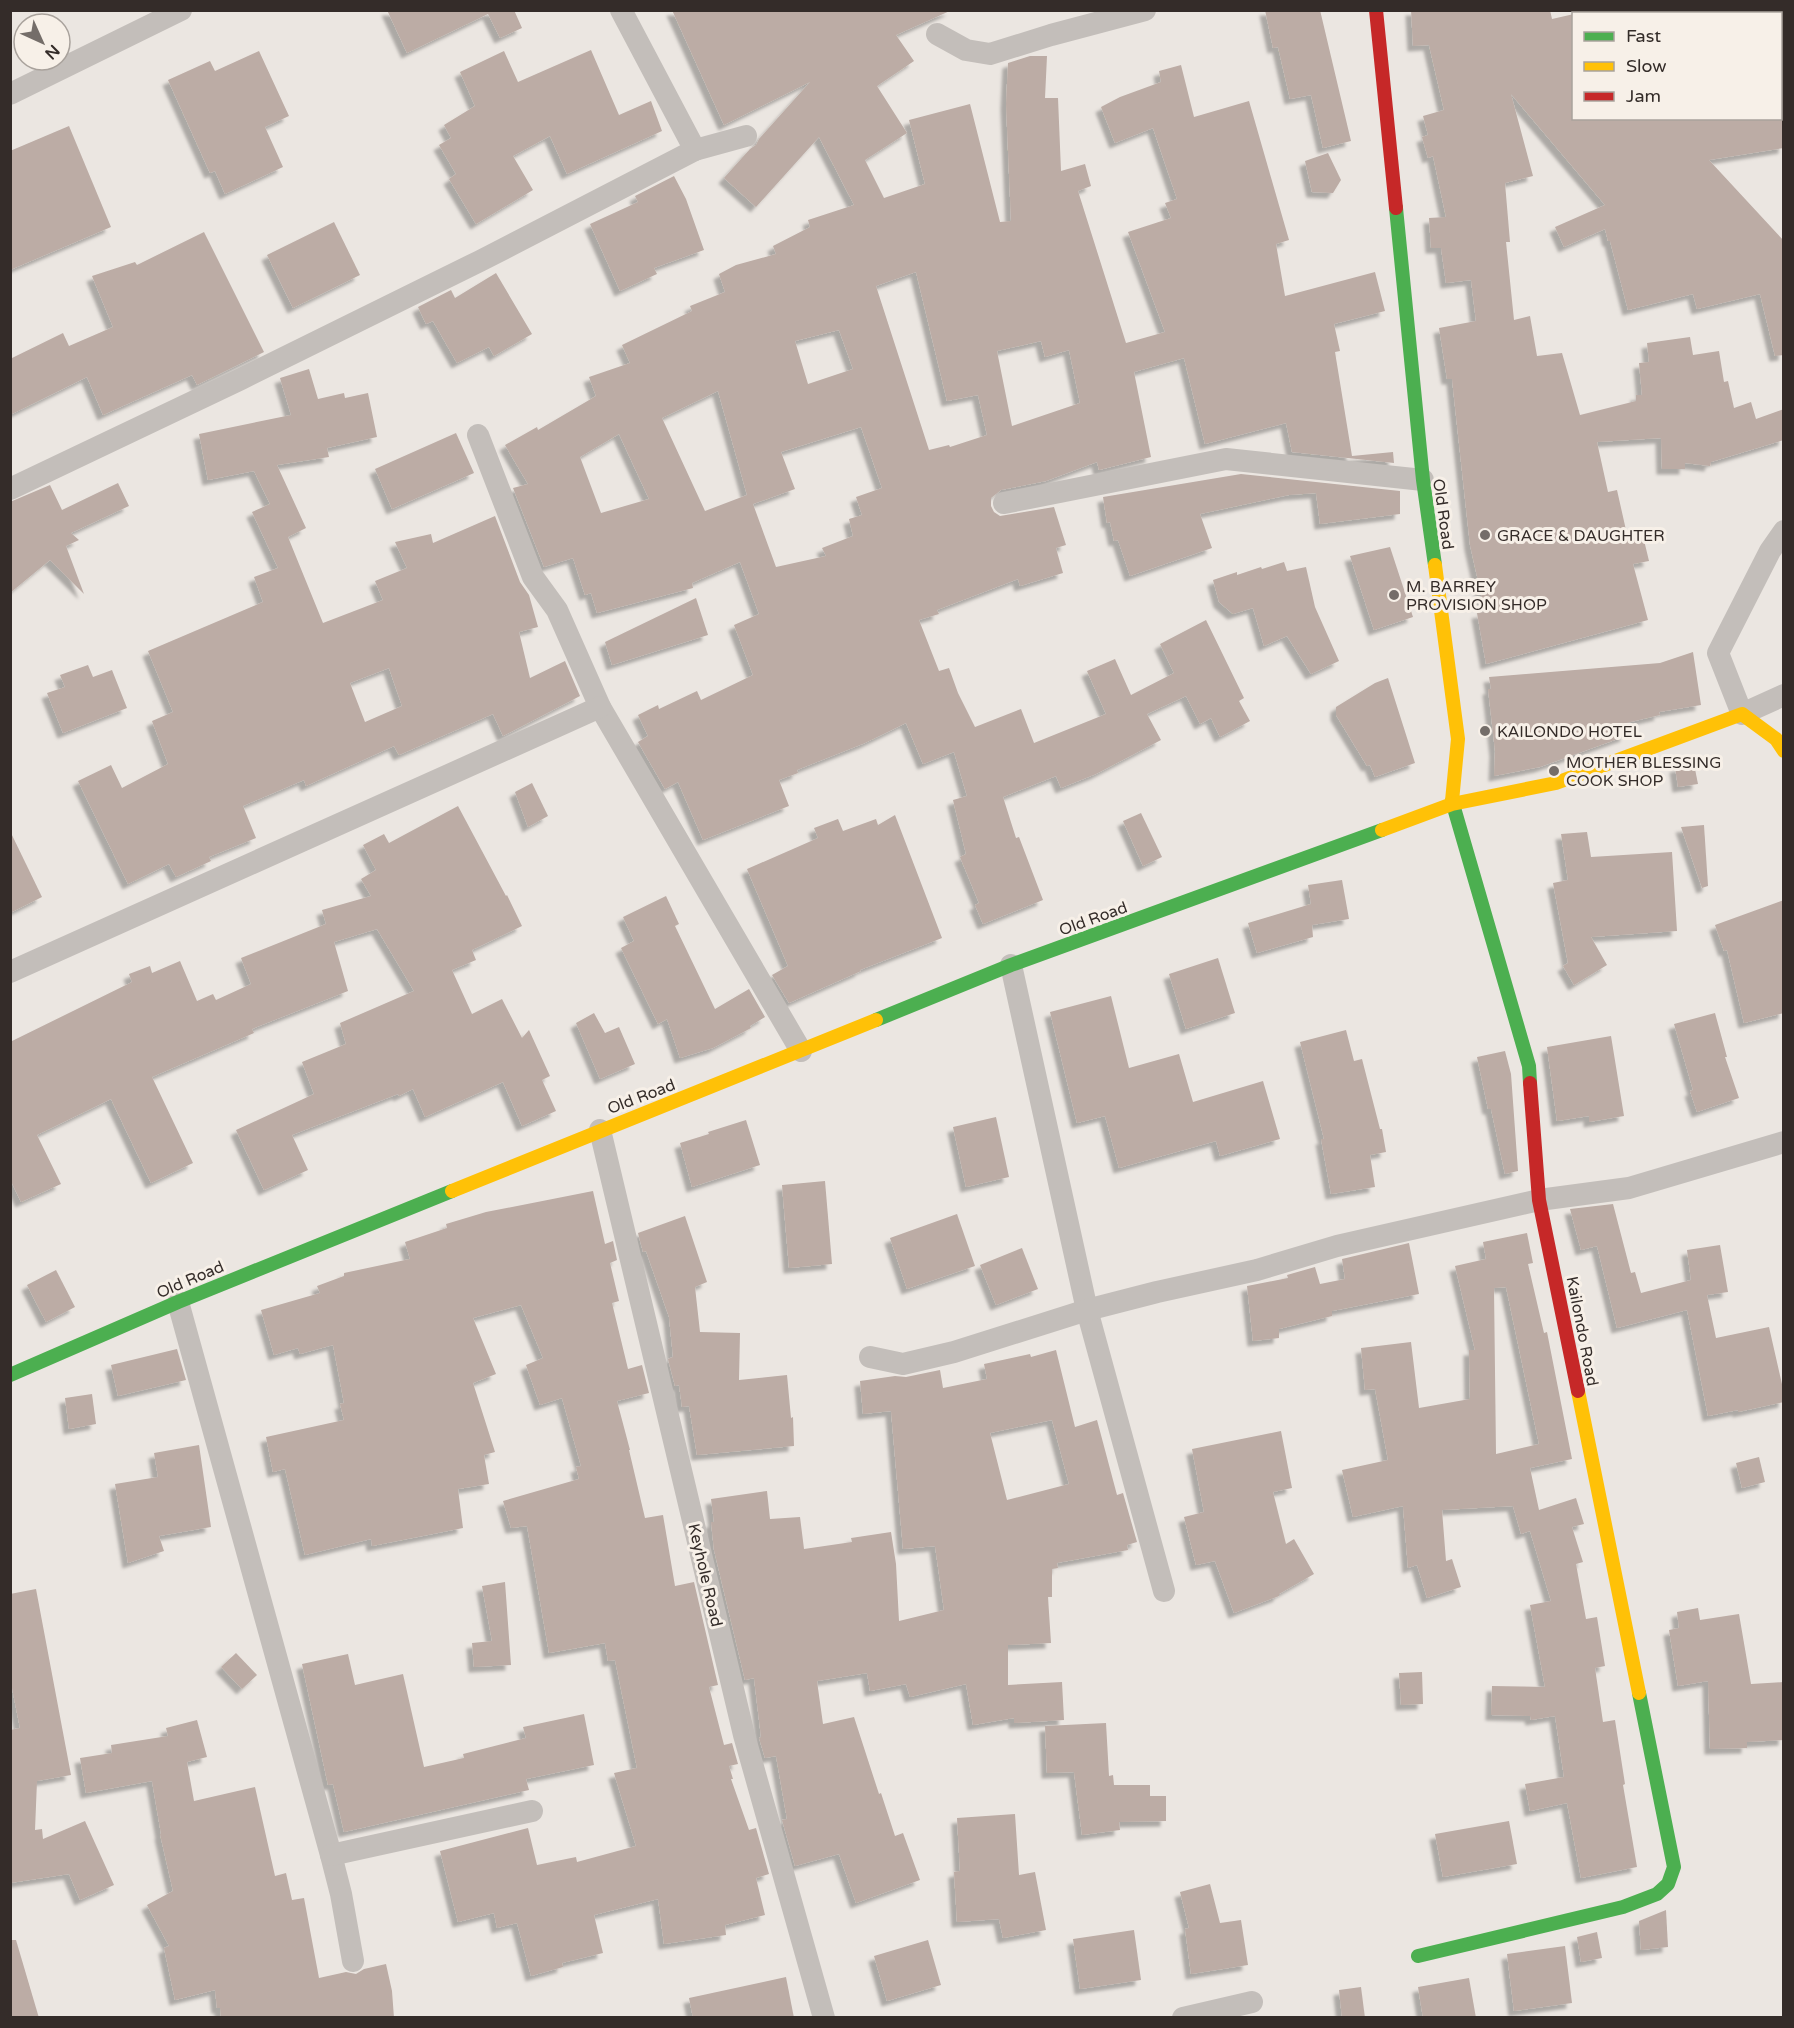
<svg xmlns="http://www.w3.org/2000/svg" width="1794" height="2028" viewBox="0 0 1794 2028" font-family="'Varela Round',sans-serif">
  <defs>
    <filter id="shadow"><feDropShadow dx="-5.5" dy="5.5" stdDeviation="1.5" flood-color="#0004"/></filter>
  </defs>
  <rect width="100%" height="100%" fill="#ebe6e1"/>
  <!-- building -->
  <g fill="#bcaca5" fill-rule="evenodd" filter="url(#shadow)">
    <polygon points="387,10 514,10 522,28 500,38 488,14 407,53"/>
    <path d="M 672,10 L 952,10 L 896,35 L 914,61 L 877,86 L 907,133 L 865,160 L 884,198 L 925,184 L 909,120 L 970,104 L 1000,222 L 1011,221 L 1006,104 L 1008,63 L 1030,56 L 1047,56 L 1045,98 L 1058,98 L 1061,171 L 1085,164 L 1091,186 L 1078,191 L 1126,343 L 1165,332 L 1128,232 L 1171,218 L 1165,203 L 1177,199 L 1153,128 L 1115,143 L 1101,107 L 1120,97 L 1161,82 L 1159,71 L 1181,65 L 1194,117 L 1249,101 L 1289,240 L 1276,244 L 1285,296 L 1375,272 L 1385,311 L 1334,324 L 1340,351 L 1335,352 L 1352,456 L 1393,452 L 1394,463 L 1292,452 L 1286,423 L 1205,444 L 1184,358 L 1134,372 L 1151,457 L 1099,470 L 1097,462 L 1046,481 L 1001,490 L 991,498 L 991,506 L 994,512 L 1000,516 L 1054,507 L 1066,545 L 1056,548 L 1063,573 L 1020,586 L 1018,579 L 937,610 L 939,614 L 919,620 L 939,671 L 949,668 L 958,693 L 975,727 L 1021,709 L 1034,743 L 1106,714 L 1087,671 L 1115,659 L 1131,695 L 1174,673 L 1160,644 L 1206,620 L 1244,698 L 1239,701 L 1250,721 L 1220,737 L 1211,718 L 1200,724 L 1186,696 L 1147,714 L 1161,740 L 1096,774 L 1061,788 L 1056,776 L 1003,797 L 1016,838 L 1019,837 L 1043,900 L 983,924 L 975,905 L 979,903 L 960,857 L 966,854 L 953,800 L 967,796 L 954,752 L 923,764 L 906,723 L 865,743 L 797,770 L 798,773 L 779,780 L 789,806 L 703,840 L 678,782 L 665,789 L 638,742 L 648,736 L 638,715 L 658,705 L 659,709 L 697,691 L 701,700 L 753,675 L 734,625 L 759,614 L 740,562 L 692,583 L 693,588 L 597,613 L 591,593 L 585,595 L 573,558 L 544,567 L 513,488 L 528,484 L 505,445 L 537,427 L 538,430 L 596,396 L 589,377 L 630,363 L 622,345 L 692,311 L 690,306 L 725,292 L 719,274 L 736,265 L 776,254 L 773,246 L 810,227 L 808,220 L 854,205 L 819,137 L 756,207 L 724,178 L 750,149 L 756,145 L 759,139 L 810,82 L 724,125 ZM 916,272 L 947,401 L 978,395 L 987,435 L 950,447 L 949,445 L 929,450 L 876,286 ZM 839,330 L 853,369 L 808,384 L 795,341 ZM 1041,341 L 1045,357 L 1069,350 L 1080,403 L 1012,426 L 997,351 ZM 718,391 L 747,495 L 705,511 L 662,418 ZM 861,427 L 882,488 L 856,497 L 862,515 L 849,519 L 853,536 L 822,548 L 826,556 L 776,567 L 753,504 L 795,489 L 781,452 ZM 619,434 L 649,499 L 601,513 L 580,457 Z"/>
    <polygon points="1265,10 1320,10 1351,141 1323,148 1311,95 1290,99 1278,47 1273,48"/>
    <polygon points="1411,10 1550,10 1552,19 1574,14 1574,118 1784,118 1784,148 1709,160 1784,241 1784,355 1775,356 1760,294 1697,309 1693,294 1628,310 1610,241 1608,241 1605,229 1564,247 1555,227 1605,205 1511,94 1533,176 1505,183 1510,242 1506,242 1514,320 1530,316 1537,356 1562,353 1580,415 1636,401 1636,395 1642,395 1639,363 1649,362 1647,343 1690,337 1693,355 1719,351 1724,382 1728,381 1734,408 1751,402 1756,419 1784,409 1784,440 1711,462 1710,466 1685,463 1685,469 1662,469 1661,438 1597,442 1608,492 1617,490 1628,539 1643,536 1649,561 1633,564 1648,620 1486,664 1477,613 1485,612 1470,545 1452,379 1447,379 1439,328 1476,321 1471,280 1446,283 1441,248 1431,248 1429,218 1446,217 1433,156 1428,158 1422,137 1428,135 1423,116 1444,110 1429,45 1413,46"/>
    <polygon points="591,50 619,115 651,101 662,131 567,174 550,136 513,156 533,190 476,224 449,179 456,174 439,145 451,138 444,125 475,106 460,72 504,51 518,82"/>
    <polygon points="259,51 289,116 265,127 283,167 225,194 215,171 210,173 168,80 210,61 215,71"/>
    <polygon points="69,126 111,227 10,270 10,151"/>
    <polygon points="1328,153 1341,180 1333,193 1312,192 1305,161"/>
    <polygon points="674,176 686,199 704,250 654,268 657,274 620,291 590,224 638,202 635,196"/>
    <polygon points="334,222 360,275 293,308 267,255"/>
    <polygon points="204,232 264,352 197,385 192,375 103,415 87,377 10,415 10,359 63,333 69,346 113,327 92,276 135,262 137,265"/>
    <polygon points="496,273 532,334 494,356 489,347 457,363 433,321 426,324 418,307 451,290 455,298"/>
    <path d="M 309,369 L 318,399 L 344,393 L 345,398 L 368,393 L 377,437 L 327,448 L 329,457 L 277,465 L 306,528 L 288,537 L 323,623 L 383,600 L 375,581 L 407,568 L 395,542 L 431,534 L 433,543 L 495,516 L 520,582 L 529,595 L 538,627 L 519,632 L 530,678 L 565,661 L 580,696 L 503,736 L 493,714 L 399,755 L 394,746 L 306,786 L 304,780 L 243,806 L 256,838 L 209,857 L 211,861 L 176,877 L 169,864 L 128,884 L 78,781 L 111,765 L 122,788 L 168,764 L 152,721 L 173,712 L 148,651 L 263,602 L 254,577 L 278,568 L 252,512 L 270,504 L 254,471 L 208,480 L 199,434 L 291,415 L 280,378 ZM 389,668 L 402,706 L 365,722 L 350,683 Z"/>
    <polygon points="456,433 474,473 392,509 375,469"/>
    <polygon points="1241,474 1400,491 1400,514 1320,524 1316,493 1289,495 1200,514 1212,548 1130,576 1118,540 1114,541 1110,522 1107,523 1103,497"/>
    <polygon points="118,483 129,506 71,533 79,540 66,546 84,594 50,560 10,593 10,502 50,485 62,510"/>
    <polygon points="1390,547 1413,617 1374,630 1350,556"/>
    <polygon points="1284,562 1287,571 1306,567 1315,607 1339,661 1311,674 1287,636 1264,646 1253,608 1233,614 1219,602 1213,580 1237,572 1237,575 1261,567 1262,569"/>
    <polygon points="696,598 708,635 612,665 605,642"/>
    <polygon points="1693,652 1701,705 1659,712 1660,715 1622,724 1626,736 1540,767 1494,776 1495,751 1488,689 1491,689 1489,677 1660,663"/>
    <polygon points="88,665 93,677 112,670 127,708 63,733 47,693 65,687 60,675"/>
    <polygon points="1388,678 1415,763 1375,777 1370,765 1367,766 1336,715 1336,707 1375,683"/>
    <polygon points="1694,764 1698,784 1678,787 1675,767"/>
    <polygon points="532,783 548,816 528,827 515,792"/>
    <polygon points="458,806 506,896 507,895 522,926 472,950 476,960 452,970 472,1014 502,999 522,1038 529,1030 550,1076 542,1080 556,1111 522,1126 503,1082 425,1117 413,1089 399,1096 398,1094 292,1135 308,1170 264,1190 236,1130 314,1094 302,1062 346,1044 340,1023 414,991 377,929 334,942 348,991 252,1029 254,1033 152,1077 193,1163 151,1183 111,1099 37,1135 61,1184 21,1202 10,1179 10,1042 132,982 129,974 150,966 152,973 180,961 197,1001 213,994 216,1000 251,984 241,958 326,924 322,910 371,896 361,879 376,870 363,845 384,834 389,843"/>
    <polygon points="1141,813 1162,857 1143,866 1123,821"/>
    <polygon points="895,815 942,938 860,970 861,971 789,1003 772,975 788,966 747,869 818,838 814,828 838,819 843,831 876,819 878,825"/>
    <polygon points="1704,825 1708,886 1702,888 1681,827"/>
    <polygon points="10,831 42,897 10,913"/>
    <polygon points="1587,832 1591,857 1672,852 1677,931 1591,937 1607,965 1574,985 1563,966 1568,963 1553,883 1568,880 1561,834"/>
    <polygon points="1342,880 1349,919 1312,925 1313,937 1257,953 1248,923 1311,904 1308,885"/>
    <polygon points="666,896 679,924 675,926 715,1009 749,989 765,1017 750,1026 751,1028 713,1048 680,1058 667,1019 658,1024 621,948 634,941 623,917"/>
    <polygon points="1784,900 1784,1013 1744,1023 1727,950 1724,951 1715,925"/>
    <polygon points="1218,958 1235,1013 1186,1029 1169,974"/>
    <polygon points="1111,996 1129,1068 1179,1054 1193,1102 1263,1081 1280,1139 1220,1156 1216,1141 1119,1168 1105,1116 1077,1123 1050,1012"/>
    <polygon points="594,1013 605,1033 619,1027 635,1064 600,1079 576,1023"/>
    <polygon points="1715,1013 1727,1057 1725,1057 1739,1098 1697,1112 1690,1091 1693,1090 1674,1024"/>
    <polygon points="1346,1030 1354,1061 1362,1059 1380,1129 1382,1129 1386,1152 1370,1155 1375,1187 1331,1194 1321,1139 1324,1139 1300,1042"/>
    <polygon points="1611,1036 1624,1116 1589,1122 1589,1116 1557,1121 1547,1047"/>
    <polygon points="1505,1051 1511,1074 1518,1171 1505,1174 1491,1109 1488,1109 1477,1057"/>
    <polygon points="996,1117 1009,1177 966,1187 953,1127"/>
    <polygon points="746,1120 760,1165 692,1187 680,1143 709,1134 708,1132"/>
    <polygon points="825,1181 832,1264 789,1268 782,1185"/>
    <polygon points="593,1191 605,1244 613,1241 617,1260 610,1263 619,1301 612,1303 628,1369 642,1365 649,1393 617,1401 630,1450 629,1450 645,1518 663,1515 675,1586 694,1582 718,1685 709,1687 724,1745 732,1743 738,1764 729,1766 733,1779 731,1779 749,1830 756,1828 769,1874 756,1878 765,1915 725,1925 726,1935 664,1944 658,1899 594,1915 603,1953 562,1963 563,1967 531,1976 517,1923 497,1928 494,1913 458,1922 440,1851 528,1828 537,1865 576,1857 577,1862 636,1846 614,1773 637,1768 615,1660 608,1661 605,1643 549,1653 527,1526 511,1528 503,1501 579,1479 576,1467 581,1466 562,1398 540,1405 526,1365 543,1358 521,1305 473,1318 496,1374 473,1383 495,1452 484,1455 489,1484 458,1489 463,1528 372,1546 371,1539 305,1555 285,1469 273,1472 266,1437 344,1420 340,1404 344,1403 333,1345 300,1354 298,1348 274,1355 261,1310 320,1293 317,1286 344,1276 344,1273 410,1259 405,1242 447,1228 446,1224 486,1212"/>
    <polygon points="1613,1204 1631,1273 1635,1272 1641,1293 1691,1280 1687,1250 1720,1245 1728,1292 1707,1295 1716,1338 1769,1327 1784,1393 1784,1402 1738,1412 1738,1410 1708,1416 1687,1310 1617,1328 1597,1246 1581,1250 1570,1209"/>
    <polygon points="957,1214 975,1266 907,1289 890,1238"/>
    <polygon points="685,1216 707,1282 695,1287 700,1332 740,1333 739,1380 787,1375 791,1418 793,1417 794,1446 697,1455 689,1406 682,1407 679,1385 675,1386 668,1359 673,1357 669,1317 646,1251 643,1252 638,1233"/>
    <path d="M 1527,1233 L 1533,1263 L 1528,1264 L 1544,1333 L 1547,1332 L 1572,1459 L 1530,1468 L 1539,1510 L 1576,1498 L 1584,1524 L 1572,1527 L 1583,1562 L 1576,1564 L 1586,1619 L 1597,1617 L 1605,1666 L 1595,1668 L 1603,1722 L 1615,1720 L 1625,1784 L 1623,1785 L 1637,1867 L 1581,1878 L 1567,1803 L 1530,1811 L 1525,1784 L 1564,1777 L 1555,1716 L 1531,1720 L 1530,1716 L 1491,1715 L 1492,1686 L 1545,1687 L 1530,1605 L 1551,1601 L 1530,1531 L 1521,1534 L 1513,1506 L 1442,1510 L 1446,1561 L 1452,1559 L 1461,1587 L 1427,1598 L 1417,1565 L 1408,1568 L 1403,1506 L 1353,1517 L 1342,1470 L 1388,1460 L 1375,1389 L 1365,1390 L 1361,1348 L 1411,1342 L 1419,1408 L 1470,1399 L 1469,1350 L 1475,1350 L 1455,1266 L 1486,1259 L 1483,1242 ZM 1506,1287 L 1539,1444 L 1496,1454 L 1494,1288 Z"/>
    <polygon points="1409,1243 1419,1294 1332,1311 1332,1316 1279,1329 1279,1338 1253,1341 1247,1286 1288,1278 1287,1275 1315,1267 1320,1284 1345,1279 1342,1259"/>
    <polygon points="1022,1248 1038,1289 996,1305 980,1265"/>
    <polygon points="56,1270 75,1307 46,1322 27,1285"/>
    <polygon points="177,1349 186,1380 118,1396 111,1365"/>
    <path d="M 1056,1350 L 1075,1427 L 1097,1420 L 1117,1495 L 1123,1493 L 1137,1542 L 1127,1545 L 1128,1550 L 1057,1563 L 1058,1568 L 1052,1569 L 1052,1597 L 1048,1597 L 1051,1643 L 1008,1645 L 1008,1685 L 1062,1682 L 1064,1720 L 1014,1723 L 1014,1718 L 973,1725 L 966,1684 L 910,1697 L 906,1684 L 870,1691 L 867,1673 L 817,1681 L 823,1724 L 854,1717 L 879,1794 L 881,1793 L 895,1836 L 903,1833 L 920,1880 L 856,1903 L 839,1854 L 795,1866 L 782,1820 L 787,1819 L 776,1756 L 765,1758 L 759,1738 L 761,1737 L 754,1678 L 745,1680 L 714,1550 L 711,1522 L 714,1522 L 711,1499 L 767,1491 L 770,1519 L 800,1517 L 804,1549 L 852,1542 L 851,1538 L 891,1532 L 896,1564 L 899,1621 L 944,1610 L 935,1546 L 903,1549 L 891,1411 L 863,1414 L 860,1381 L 895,1376 L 906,1377 L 940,1370 L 943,1388 L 987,1379 L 984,1364 L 1030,1354 L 1031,1357 ZM 1052,1420 L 1069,1484 L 1007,1500 L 990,1433 Z"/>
    <polygon points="92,1394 96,1424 69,1429 65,1398"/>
    <polygon points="1281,1431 1292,1488 1273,1492 1286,1544 1294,1539 1314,1574 1279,1594 1279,1596 1234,1613 1215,1561 1196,1565 1184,1517 1204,1512 1192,1449"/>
    <polygon points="199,1445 211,1527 159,1536 164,1551 128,1563 115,1484 158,1477 154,1453"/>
    <polygon points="1759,1457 1765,1482 1742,1488 1736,1463"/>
    <polygon points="505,1582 511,1665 474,1667 472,1643 492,1641 482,1586"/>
    <polygon points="36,1589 71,1775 37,1781 35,1830 42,1829 43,1839 85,1821 114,1885 80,1900 69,1874 10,1883 10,1730 20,1728 10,1678 10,1594"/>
    <polygon points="1698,1608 1700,1620 1739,1614 1751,1684 1784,1682 1784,1740 1747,1742 1747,1748 1710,1749 1708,1681 1678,1686 1669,1630 1679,1628 1677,1612"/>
    <polygon points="236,1653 257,1675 242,1689 221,1667"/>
    <polygon points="348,1654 355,1685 403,1674 424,1767 464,1758 463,1754 526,1738 523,1727 584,1714 594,1765 526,1779 529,1790 344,1832 333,1784 328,1785 302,1664"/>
    <polygon points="1422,1672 1423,1704 1401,1705 1399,1673"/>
    <polygon points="197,1720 207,1757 187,1762 194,1801 255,1787 275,1876 286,1873 292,1900 304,1898 319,1978 346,1972 356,1974 364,1969 386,1964 392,1991 394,2018 221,2018 220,2008 217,2008 215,1990 175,2000 164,1948 169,1946 147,1905 173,1891 160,1834 161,1834 152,1781 86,1793 80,1758 112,1753 111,1745 168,1736 166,1728"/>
    <polygon points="1106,1723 1109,1776 1113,1775 1114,1785 1150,1785 1150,1796 1166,1796 1166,1821 1119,1822 1120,1830 1082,1835 1074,1772 1047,1773 1045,1726"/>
    <polygon points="1015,1814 1019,1875 1035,1872 1046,1930 1003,1938 999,1919 957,1922 954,1872 960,1871 957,1818"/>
    <polygon points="1509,1821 1517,1864 1443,1877 1435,1834"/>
    <polygon points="1210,1884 1220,1923 1241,1920 1248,1965 1191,1974 1185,1929 1189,1928 1180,1892"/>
    <polygon points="1666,1910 1668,1947 1641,1950 1639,1921"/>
    <polygon points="1134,1930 1141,1980 1080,1989 1073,1939"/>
    <polygon points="1597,1932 1602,1958 1581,1962 1577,1937"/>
    <polygon points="10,1940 16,1940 39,2018 10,2018"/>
    <polygon points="928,1940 941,1985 887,2001 874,1956"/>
    <polygon points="1565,1946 1572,2003 1514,2011 1507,1954"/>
    <polygon points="786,1977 794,2018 693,2018 689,1998"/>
    <polygon points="1469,1978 1476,2018 1423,2018 1418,1987"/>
    <polygon points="1361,1987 1365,2018 1342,2018 1339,1990"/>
  </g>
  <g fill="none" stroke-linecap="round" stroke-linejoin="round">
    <!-- street -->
    <g stroke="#c3beba" stroke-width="22">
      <polyline points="621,10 695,150"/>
      <polyline points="937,34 966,50 990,54 1051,35 1145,10"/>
      <polyline points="10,94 181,10"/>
      <polyline points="478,435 533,577 557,610 600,707 801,1051"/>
      <polyline points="10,489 241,379 480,261 695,150 746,136"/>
      <polyline points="1004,503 1226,459 1423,480"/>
      <polyline points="1784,531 1770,551 1718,653 1742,714 1784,695"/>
      <polyline points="1011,965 1087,1310 1164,1591"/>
      <polyline points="10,972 600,707"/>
      <polyline points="600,1130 744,1735 824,2018"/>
      <polyline points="178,1302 331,1855 341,1894 353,1961"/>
      <polyline points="870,1357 903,1364 954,1352 1087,1310 1157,1292 1257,1270 1337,1246 1539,1200 1629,1188 1784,1142"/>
      <polyline points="331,1855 532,1811"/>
      <polyline points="1183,2018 1252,2002"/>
    </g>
    <!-- fast -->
    <g stroke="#4caf50" stroke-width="14">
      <polyline points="1396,208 1423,480 1435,565"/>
      <polyline points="1452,801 1529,1066 1530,1083"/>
      <polyline points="876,1020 1011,965 1382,830"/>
      <polyline points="10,1375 178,1302 452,1191"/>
      <polyline points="1418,1956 1623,1907 1657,1894 1668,1884 1674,1867 1639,1693"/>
    </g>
    <!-- slow -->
    <g stroke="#ffc107" stroke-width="14">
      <polyline points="1435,565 1458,739 1452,801"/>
      <polyline points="1382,830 1452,804 1556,783 1742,714 1776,739 1784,751"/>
      <polyline points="452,1191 876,1020"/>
      <polyline points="1578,1391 1639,1693"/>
    </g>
    <!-- jam -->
    <g stroke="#c62828" stroke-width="14">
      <polyline points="1376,10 1396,208"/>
      <polyline points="1530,1083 1539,1200 1578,1391"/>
    </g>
  </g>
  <!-- markers -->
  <g fill="#746d69" stroke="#f7f0e8" stroke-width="2">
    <circle cx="1485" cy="535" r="6"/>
    <circle cx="1394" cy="595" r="6"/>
    <circle cx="1485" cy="731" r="6"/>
    <circle cx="1554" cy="771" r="6"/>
  </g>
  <g text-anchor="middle" stroke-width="6" stroke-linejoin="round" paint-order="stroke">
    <!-- street labels -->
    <g font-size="16" fill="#342c29" stroke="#f7f0e8">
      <text transform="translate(1444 514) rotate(82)" y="6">Old Road</text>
      <text transform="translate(1093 918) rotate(-20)" y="6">Old Road</text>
      <text transform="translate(641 1096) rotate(-21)" y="6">Old Road</text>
      <text transform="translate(190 1279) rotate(-23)" y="6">Old Road</text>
      <text transform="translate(1583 1331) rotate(79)" y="6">Kailondo Road</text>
      <text transform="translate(706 1575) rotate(77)" y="6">Keyhole Road</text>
    </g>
    <!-- poi labels -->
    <g font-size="16" fill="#342c29" stroke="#f7f0e8" text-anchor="start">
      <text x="1497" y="541">GRACE &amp; DAUGHTER</text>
      <text x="1406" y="592">M. BARREY<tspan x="1406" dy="18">PROVISION SHOP</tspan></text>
      <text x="1497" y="737">KAILONDO HOTEL</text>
      <text x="1566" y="768">MOTHER BLESSING<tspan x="1566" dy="18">COOK SHOP</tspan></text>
    </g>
  </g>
  <!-- border -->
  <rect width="1794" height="2028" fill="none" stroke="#342c29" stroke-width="24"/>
  <!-- legend -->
  <rect x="1572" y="12" width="210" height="108" fill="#f7f0e8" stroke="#a9a29c" stroke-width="1.5"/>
  <rect x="1584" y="32" width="30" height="9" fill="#4caf50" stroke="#a9a29c" stroke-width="1.5"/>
  <text x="1626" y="42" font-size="18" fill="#342c29">Fast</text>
  <rect x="1584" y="62" width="30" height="9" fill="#ffc107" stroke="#a9a29c" stroke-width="1.5"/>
  <text x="1626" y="72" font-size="18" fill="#342c29">Slow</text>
  <rect x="1584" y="92" width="30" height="9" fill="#c62828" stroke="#a9a29c" stroke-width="1.5"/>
  <text x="1626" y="102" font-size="18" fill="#342c29">Jam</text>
  <!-- north arrow -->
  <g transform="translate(42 42) rotate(135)"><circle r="28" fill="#f7f0e8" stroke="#a9a29c" stroke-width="1.5"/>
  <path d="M0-4.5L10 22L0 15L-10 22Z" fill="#746d69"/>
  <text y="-9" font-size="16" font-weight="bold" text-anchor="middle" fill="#342c29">N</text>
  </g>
</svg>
